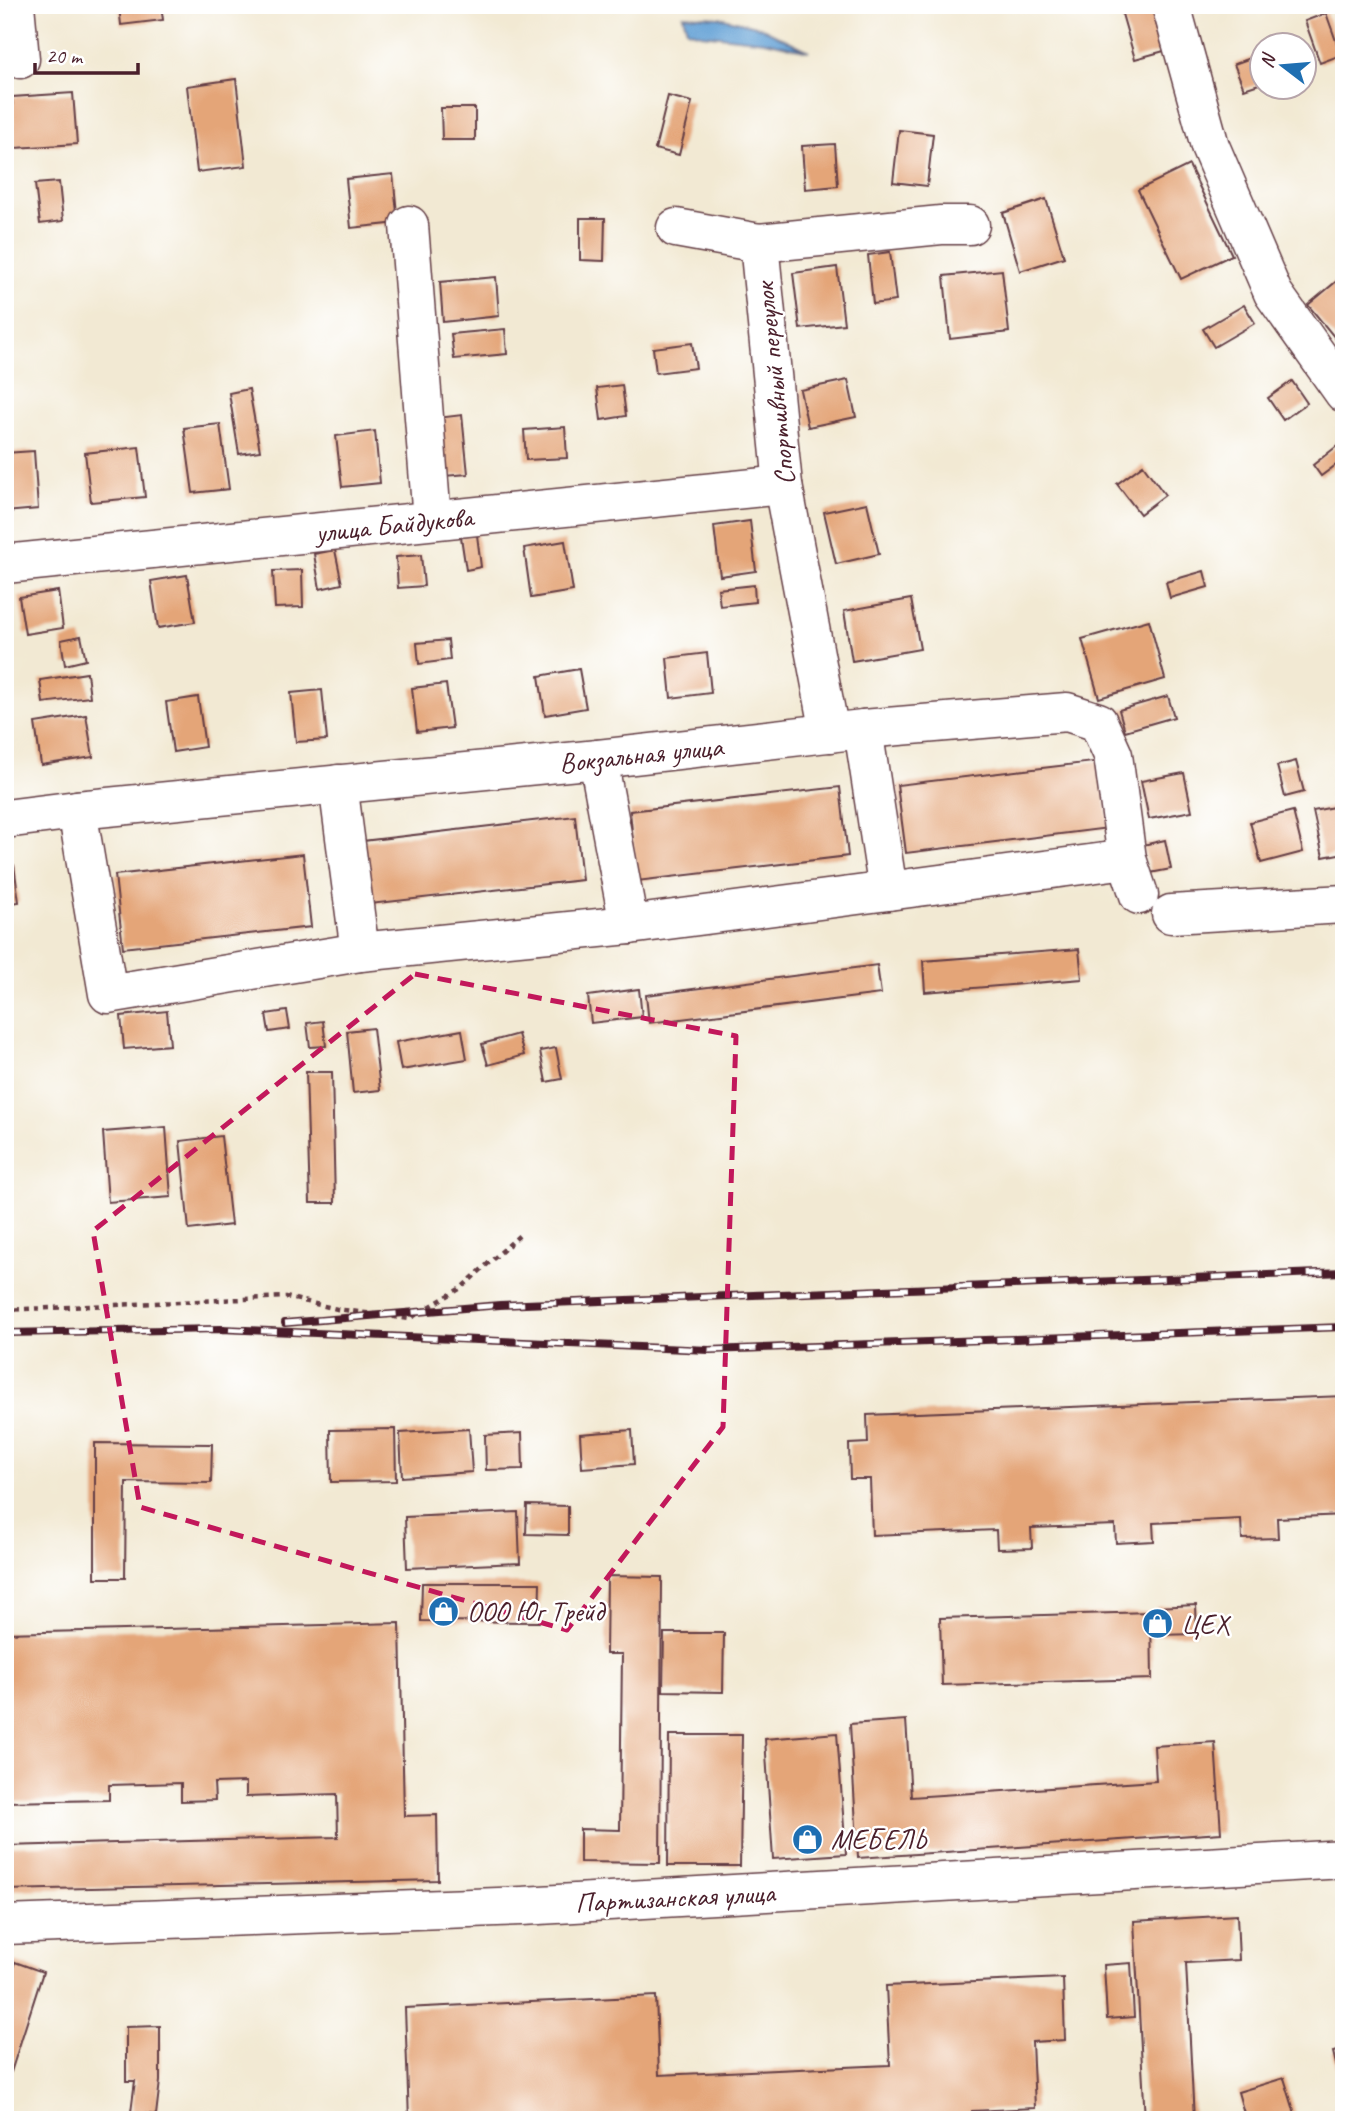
<svg xmlns="http://www.w3.org/2000/svg" width="1349" height="2125" viewBox="0 0 1349 2125" font-family="Caveat,sans-serif">
  <rect width="100%" height="100%" fill="#fff"/>
  <filter id="ink" filterUnits="userSpaceOnUse"><feTurbulence type="fractalNoise" baseFrequency=".0143" numOctaves="2"/><feDisplacementMap in="SourceGraphic" scale="14" xChannelSelector="R" yChannelSelector="G"/><feConvolveMatrix kernelMatrix="1 2 1 2 8 2 1 2 1" color-interpolation-filters="sRGB"/></filter>
  <filter id="wash" filterUnits="userSpaceOnUse"><feTurbulence type="fractalNoise" baseFrequency=".00686" numOctaves="4" result="noise"/><feDisplacementMap in="SourceGraphic" scale="28" xChannelSelector="R" yChannelSelector="G"/><feGaussianBlur stdDeviation="1.57" result="paint"/><feColorMatrix in="noise" values="0 0 0 0 0 0 0 0 0 0 0 0 0 0 0 0 0 1.4 0 .05"/><feComposite in="paint" operator="in"/></filter>
  <g filter="url(#wash)">
    <rect width="100%" height="100%" fill="#f2e9d3"/>
    <!-- water -->
    <polygon fill="#64a1d5" stroke="#576080" stroke-width="2" points="683,15 719,17 760,27 809,51 765,41 701,34 687,30"/>
    <g id="blocks">
      <!-- building -->
      <g fill="#e4a578">
        <polygon points="119,5 161,5 163,20 121,25"/>
        <polygon points="1127,5 1151,5 1164,51 1135,59 1120,7"/>
        <polygon points="1326,13 1341,55 1320,63 1305,21"/>
        <polygon points="1262,54 1262,83 1244,89 1234,64"/>
        <polygon points="236,79 246,166 197,172 187,86"/>
        <polygon points="73,93 77,144 15,148 12,97"/>
        <polygon points="668,96 692,102 679,155 655,149"/>
        <polygon points="441,108 475,108 475,140 442,140"/>
        <polygon points="899,130 933,134 927,186 893,182"/>
        <polygon points="835,144 838,186 805,189 802,146"/>
        <polygon points="1189,165 1232,255 1181,279 1138,190"/>
        <polygon points="393,174 398,223 351,228 346,179"/>
        <polygon points="59,182 63,221 40,224 35,184"/>
        <polygon points="1046,199 1064,257 1020,271 1003,213"/>
        <polygon points="580,218 605,218 604,261 580,260"/>
        <polygon points="890,252 896,301 873,304 868,255"/>
        <polygon points="837,267 844,324 800,329 793,273"/>
        <polygon points="1002,270 1009,332 950,339 944,276"/>
        <polygon points="1344,275 1344,349 1308,305"/>
        <polygon points="496,277 499,316 443,322 440,282"/>
        <polygon points="1244,305 1255,323 1214,347 1203,329"/>
        <polygon points="505,329 507,354 454,359 451,334"/>
        <polygon points="692,343 696,368 656,373 653,348"/>
        <polygon points="848,380 856,417 808,427 800,390"/>
        <polygon points="1292,381 1307,403 1283,420 1268,398"/>
        <polygon points="622,385 626,416 601,420 597,388"/>
        <polygon points="249,389 260,451 239,454 229,393"/>
        <polygon points="462,415 468,474 444,476 437,418"/>
        <polygon points="220,424 229,489 193,493 184,428"/>
        <polygon points="565,427 567,458 526,460 524,430"/>
        <polygon points="375,431 380,483 342,487 336,436"/>
        <polygon points="1337,446 1344,454 1344,459 1321,476 1313,465"/>
        <polygon points="139,447 145,497 91,502 85,453"/>
        <polygon points="34,451 38,509 5,512 5,453"/>
        <polygon points="1143,465 1165,495 1140,514 1117,484"/>
        <polygon points="867,503 879,554 836,564 824,512"/>
        <polygon points="750,521 756,571 720,576 714,526"/>
        <polygon points="477,535 481,567 466,570 461,537"/>
        <polygon points="565,541 573,591 531,598 524,548"/>
        <polygon points="335,550 342,584 320,589 314,554"/>
        <polygon points="421,555 424,586 398,588 396,557"/>
        <polygon points="302,570 303,607 275,608 273,571"/>
        <polygon points="1204,571 1208,587 1170,598 1166,582"/>
        <polygon points="187,575 195,622 158,628 151,581"/>
        <polygon points="754,585 755,602 720,606 718,589"/>
        <polygon points="58,591 63,628 25,634 19,597"/>
        <polygon points="911,599 920,649 852,661 844,611"/>
        <polygon points="1149,620 1165,679 1099,698 1082,639"/>
        <polygon points="81,636 86,660 65,665 61,640"/>
        <polygon points="448,640 450,660 419,664 417,643"/>
        <polygon points="707,653 711,693 671,698 667,658"/>
        <polygon points="579,669 586,708 545,715 539,676"/>
        <polygon points="87,673 90,697 43,703 40,680"/>
        <polygon points="446,684 452,728 417,732 412,688"/>
        <polygon points="322,690 327,740 296,742 291,693"/>
        <polygon points="1168,696 1174,717 1125,731 1119,710"/>
        <polygon points="198,697 205,747 173,752 166,702"/>
        <polygon points="86,715 93,757 41,765 35,723"/>
        <polygon points="1101,761 1109,828 906,853 897,785"/>
        <polygon points="1296,761 1304,792 1285,797 1277,766"/>
        <polygon points="1184,773 1192,811 1149,819 1141,781"/>
        <polygon points="840,787 848,856 637,881 630,811"/>
        <polygon points="1344,805 1344,853 1323,857 1313,811"/>
        <polygon points="1293,811 1303,852 1261,863 1250,822"/>
        <polygon points="575,816 582,880 370,904 363,841"/>
        <polygon points="1165,840 1171,869 1150,873 1143,845"/>
        <polygon points="303,854 311,927 123,948 115,875"/>
        <polygon points="14,865 19,902 5,904 5,866"/>
        <polygon points="1079,949 1082,979 925,992 923,961"/>
        <polygon points="877,965 881,994 649,1023 646,995"/>
        <polygon points="639,989 642,1017 591,1023 588,996"/>
        <polygon points="167,1011 170,1045 124,1049 121,1016"/>
        <polygon points="287,1011 290,1029 269,1032 266,1014"/>
        <polygon points="323,1021 326,1046 310,1047 307,1023"/>
        <polygon points="373,1028 380,1090 353,1093 347,1031"/>
        <polygon points="462,1030 467,1059 401,1070 396,1042"/>
        <polygon points="518,1034 524,1055 488,1065 482,1044"/>
        <polygon points="556,1048 562,1079 546,1082 540,1051"/>
        <polygon points="306,1072 332,1072 335,1203 310,1203"/>
        <polygon points="166,1127 171,1197 108,1202 103,1132"/>
        <polygon points="221,1136 231,1225 189,1230 180,1141"/>
        <polygon points="1344,1396 1344,1515 1277,1518 1278,1538 1242,1539 1241,1519 1153,1523 1154,1541 1116,1543 1115,1525 1031,1528 1032,1548 997,1549 996,1530 872,1535 870,1479 850,1479 849,1444 868,1443 867,1415"/>
        <polygon points="395,1429 396,1481 331,1482 330,1430"/>
        <polygon points="469,1429 472,1472 402,1477 400,1433"/>
        <polygon points="632,1430 634,1464 582,1468 580,1434"/>
        <polygon points="522,1433 523,1469 486,1470 485,1435"/>
        <polygon points="95,1443 212,1444 211,1483 126,1482 125,1578 95,1578"/>
        <polygon points="527,1505 568,1506 568,1535 526,1534"/>
        <polygon points="518,1512 520,1563 407,1568 405,1517"/>
        <polygon points="607,1576 662,1577 660,1863 580,1862 580,1829 620,1830 622,1654 606,1654"/>
        <polygon points="422,1583 540,1583 539,1622 421,1621"/>
        <polygon points="1196,1605 1197,1634 1158,1635 1156,1607"/>
        <polygon points="1151,1612 1152,1679 942,1685 940,1618"/>
        <polygon points="400,1623 404,1816 437,1815 438,1880 5,1890 5,1846 338,1837 337,1794 246,1797 246,1782 214,1783 215,1800 181,1801 181,1783 109,1785 109,1800 5,1802 5,1633"/>
        <polygon points="664,1633 724,1633 723,1692 663,1691"/>
        <polygon points="906,1720 911,1797 1156,1781 1154,1746 1215,1742 1221,1833 858,1858 850,1724"/>
        <polygon points="837,1733 846,1854 773,1859 765,1739"/>
        <polygon points="669,1735 742,1735 740,1866 668,1866"/>
        <polygon points="1237,1915 1239,1960 1186,1963 1194,2120 1145,2120 1134,1921"/>
        <polygon points="15,1962 43,1972 11,2072 5,2070 5,1991"/>
        <polygon points="1131,1963 1134,2017 1107,2019 1104,1965"/>
        <polygon points="1063,1978 1065,2040 1032,2042 1035,2108 972,2111 972,2120 409,2120 405,2008 656,1996 659,2075 890,2065 886,1986"/>
        <polygon points="160,2026 160,2081 156,2115 131,2112 135,2081 126,2081 126,2027"/>
        <polygon points="1344,2050 1344,2092 1343,2092 1333,2052"/>
        <polygon points="1284,2078 1297,2120 1246,2120 1238,2092"/>
      </g>
    </g>
  </g>
  <g filter="url(#ink)">
    <use href="#blocks" fill-opacity="0" stroke="#633d44" stroke-width="2"/>
    <g fill="none" stroke-linecap="round" stroke-linejoin="round">
      <defs>
        <g id="minor">
          <polyline points="15,5 20,59"/>
          <polyline points="1171,5 1210,146 1273,293 1344,393"/>
          <polyline points="409,225 432,520"/>
          <polyline points="676,228 759,243"/>
          <polyline points="5,564 783,485"/>
          <polyline points="863,729 888,891 1127,859"/>
          <polyline points="830,733 783,485 759,243 941,225 970,225"/>
          <polyline points="598,759 629,925"/>
          <polyline points="338,784 360,952"/>
          <polyline points="77,810 108,994 360,952 629,925 888,891"/>
          <polyline points="5,819 77,810 598,759 863,729 1067,712 1098,722 1113,755 1127,859 1139,895"/>
          <polyline points="1171,914 1344,904"/>
          <polyline points="5,1925 522,1906 1344,1859"/>
        </g>
      </defs>
      <!-- minor casing -->
      <use href="#minor" stroke="#633d44" stroke-width="41"/>
      <!-- path -->
      <polyline stroke="#633d44" stroke-width="4.5" stroke-dasharray="5 5" stroke-linecap="butt" points="5,1310 286,1297 337,1309 409,1319 461,1288 522,1233"/>
      <!-- minor -->
      <use href="#minor" stroke="#fff" stroke-width="38"/>
      <defs>
        <g id="rail">
          <polyline points="285,1323 500,1305 1344,1272"/>
          <polyline points="5,1333 221,1329 709,1350 1344,1327"/>
        </g>
      </defs>
      <!-- rail casing -->
      <use href="#rail" stroke="#4a1f2b" stroke-width="8"/>
      <!-- rail -->
      <use href="#rail" stroke="#fff" stroke-width="5" stroke-dasharray="16" stroke-linecap="butt"/>
    </g>
  </g>
  <!-- marked area -->
  <path fill="none" stroke="#c2185b" stroke-width="5" stroke-dasharray="14 9" stroke-linejoin="round" d="M 415,974 L 736,1036 L 723,1427 L 567,1630 L 140,1507 L 93,1231 Z"/>
  <!-- icons -->
  <defs>
    <symbol id="shop-disc" viewBox="-11 -11 22 22"><circle r="9.5" fill="#1f6fb2" stroke="#fff"/><path d="M-5-2.5h2.3a2.7 3.5 0 0 1 5.4 0H5L5.5 6h-11ZM-1.5-2.5h3a1.5 2.3 0 0 0-3 0Z" fill="#fff"/></symbol>
  </defs>
  <g fill-rule="evenodd">
    <use href="#shop-disc" x="426" y="1594" width="35" height="35"/>
    <use href="#shop-disc" x="1140" y="1606" width="35" height="35"/>
    <use href="#shop-disc" x="790" y="1822" width="35" height="35"/>
  </g>
  <g text-anchor="middle" stroke-width="5" stroke-linejoin="round" paint-order="stroke">
    <!-- street labels -->
    <g font-size="28" fill="#4a1f2b" stroke="#fff">
      <text transform="translate(774 384) rotate(-96)" y="10">Спортивный переулок</text>
      <text transform="translate(394 524) rotate(-6)" y="10">улица Байдукова</text>
      <text transform="translate(641 754) rotate(-6)" y="10">Вокзальная улица</text>
      <text transform="translate(675 1897) rotate(-3)" y="10">Партизанская улица</text>
    </g>
    <!-- poi labels -->
    <g font-size="28" fill="#4a1f2b" stroke="#fff" text-anchor="start">
      <text x="467" y="1621">ООО Юг Трейд</text>
      <text x="1181" y="1634">ЦЕХ</text>
      <text x="831" y="1849">МЕБЕЛЬ</text>
    </g>
  </g>
  <!-- margin -->
  <rect width="1349" height="2125" fill="none" stroke="#fff" stroke-width="28"/>
  <!-- north arrow -->
  <g transform="translate(1283 66) rotate(286)"><circle r="33" fill="#ffffff" stroke="#b7a5aa" stroke-width="2"/>
  <path d="M0-5L12 26L0 18L-12 26Z" fill="#1f6fb2"/>
  <text y="-10" font-size="19" font-weight="bold" text-anchor="middle" fill="#4a1f2b">N</text>
  </g>
  <!-- scale -->
  <path d="M35 63v10h103v-10" fill="none" stroke="#4a1f2b" stroke-width="3.5"/>
  <text x="46" y="63" font-size="21" fill="#4a1f2b" stroke="#ffffff" stroke-width="5" paint-order="stroke">20 m</text>
</svg>
